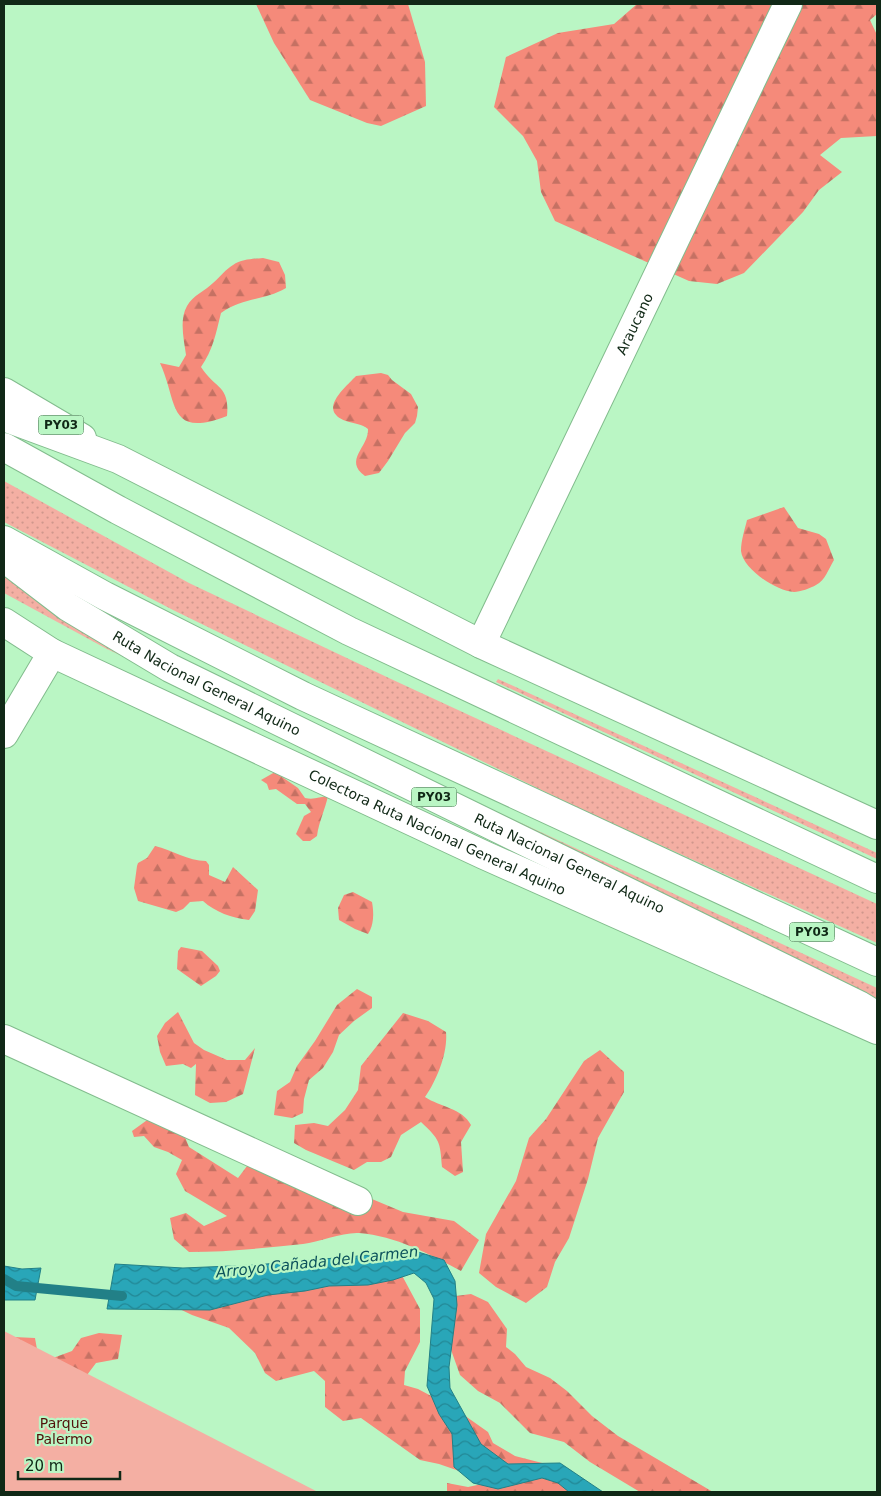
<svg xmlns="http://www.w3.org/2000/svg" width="881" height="1496" viewBox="0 0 881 1496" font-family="'DejaVu Sans',sans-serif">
  <defs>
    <pattern id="grass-dots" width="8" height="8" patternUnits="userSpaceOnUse" patternTransform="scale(1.25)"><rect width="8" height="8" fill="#f4afa3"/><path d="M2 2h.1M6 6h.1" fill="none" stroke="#d0978c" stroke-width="1.8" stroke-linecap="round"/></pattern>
    <pattern id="forest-firs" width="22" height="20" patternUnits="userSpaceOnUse" patternTransform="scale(1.25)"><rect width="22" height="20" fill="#f58a7a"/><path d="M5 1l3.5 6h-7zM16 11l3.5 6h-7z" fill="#c57163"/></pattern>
    <pattern id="water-waves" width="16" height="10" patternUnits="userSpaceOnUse" patternTransform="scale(1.25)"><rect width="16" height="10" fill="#29a6b8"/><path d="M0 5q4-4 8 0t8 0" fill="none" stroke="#228795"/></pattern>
  </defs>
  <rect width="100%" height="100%" fill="#baf6c4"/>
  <!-- grass -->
  <g fill="url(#grass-dots)">
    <polygon points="4,481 189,583 391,679 877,904 877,943 574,806 173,610 4,522"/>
    <polygon points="4,574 201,693 107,649 4,593"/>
    <polygon points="498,679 877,853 877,859 496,682"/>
    <polygon points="383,759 877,988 877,1004"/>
  </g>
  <!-- forest -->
  <g fill="url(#forest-firs)">
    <polygon points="256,4 408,4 425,62 426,106 381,126 367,123 310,100 274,43"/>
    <polygon points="637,4 877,4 877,14 870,20 877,35 877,136 841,138 820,155 842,172 819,190 803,212 744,273 717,284 689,281 555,221 541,192 537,161 523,136 494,107 506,57 558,33 614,24"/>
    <path d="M 263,258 L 279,262 L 285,275 L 286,288 C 264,301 243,297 221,313 C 216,333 213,350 201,367 C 215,389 230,385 227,416 C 167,439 178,402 160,363 L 179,367 L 186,355 C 184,340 179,320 187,306 C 193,295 205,291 213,283 C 220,277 226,269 233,265 C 242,259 253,259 263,258 Z"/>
    <path d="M 381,373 L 388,375 L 392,380 L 411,394 L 418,407 L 417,416 L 415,423 L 405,433 L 388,461 L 379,473 L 365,476 C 343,460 369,447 368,429 C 362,424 355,424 346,421 C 317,410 345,388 356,376 Z"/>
    <path d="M 784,507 L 798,528 L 819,534 L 826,539 L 834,560 C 829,568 825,581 816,585 C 811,588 800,592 794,592 C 776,591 743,569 741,551 C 741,540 745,529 747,520 Z"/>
    <path d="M 275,772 L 298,788 L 305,798 C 314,800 319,797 328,796 C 325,810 319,821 317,836 L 310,841 L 303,841 L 296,834 L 304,816 L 311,812 L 305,804 L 297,804 L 276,789 L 269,790 L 267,784 L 261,780 Z"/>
    <path d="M 155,846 C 172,850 188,861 206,861 L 209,865 L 209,875 L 225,882 L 233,867 L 258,890 L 255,911 L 249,920 C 232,918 215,912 203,901 L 190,902 L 183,909 L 176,912 L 138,901 L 134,888 L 137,866 L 138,863 L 147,858 Z"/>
    <path d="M 353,892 L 372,902 C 374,913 374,925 368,934 L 355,929 L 339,920 L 338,908 L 344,895 Z"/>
    <polygon points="181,947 202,951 218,966 220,971 216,976 201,986 177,969 178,951"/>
    <polygon points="357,989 372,997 372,1008 354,1021 339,1035 333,1052 323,1068 309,1080 304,1099 303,1113 292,1118 274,1115 277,1091 290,1082 297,1066 315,1041 337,1005"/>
    <polygon points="178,1012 194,1043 204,1050 227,1060 245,1060 255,1048 243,1094 226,1102 210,1103 195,1095 196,1064 191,1068 183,1064 166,1066 160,1052 157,1036 165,1023"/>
    <path d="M 403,1013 L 428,1021 L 446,1032 C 448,1052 437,1080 425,1097 C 440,1107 462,1108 471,1125 L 461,1142 L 463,1172 L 455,1176 L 442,1167 C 440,1141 440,1140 421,1122 L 401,1135 L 391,1157 L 381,1162 L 367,1162 L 354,1170 L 306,1150 L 294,1143 L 295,1125 L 314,1123 L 328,1126 L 345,1110 L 358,1090 L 361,1066 Z"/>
    <polygon points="600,1050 624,1072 624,1092 598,1138 588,1179 569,1238 555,1262 547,1287 526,1303 496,1287 479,1273 486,1234 516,1181 529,1138 546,1119 584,1061"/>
    <path d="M 150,1118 L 184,1135 L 189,1147 L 238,1178 L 247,1166 L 262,1153 L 403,1212 L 454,1221 L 479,1240 L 461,1271 C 429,1254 396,1236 359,1233 C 343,1232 319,1242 303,1244 C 265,1248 227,1252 189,1252 L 174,1239 L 170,1218 L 186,1213 L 204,1226 L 227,1216 L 185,1191 L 176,1174 L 182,1160 L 168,1152 L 154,1147 L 144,1136 L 134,1137 L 132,1131 Z"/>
    <polygon points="398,1268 420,1309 420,1342 405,1371 404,1385 418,1389 454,1408 488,1432 493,1443 515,1456 546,1464 570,1486 566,1492 447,1492 447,1483 468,1487 491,1482 439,1464 420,1460 361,1418 343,1421 325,1407 325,1381 314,1371 276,1381 265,1373 255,1353 229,1328 192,1315 163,1301"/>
    <polygon points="471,1294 488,1302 507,1329 506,1347 515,1354 526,1367 550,1378 567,1391 592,1416 618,1436 713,1492 640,1492 590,1462 564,1442 530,1433 500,1403 478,1391 460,1375 450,1347 456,1296"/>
    <polygon points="99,1333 122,1335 118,1359 96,1363 87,1375 63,1394 45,1387 27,1373 8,1381 4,1380 4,1355 14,1337 35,1338 38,1355 42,1362 72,1351 81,1338"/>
  </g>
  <!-- park -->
  <polygon fill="#f4afa3" points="4,1331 318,1492 4,1492"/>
  <!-- water -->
  <g fill="url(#water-waves)" stroke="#228087">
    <polygon points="415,1251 444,1260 455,1281 457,1305 449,1367 450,1388 481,1444 508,1464 560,1463 603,1492 569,1492 558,1483 542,1478 498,1489 473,1483 454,1467 452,1434 439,1414 427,1386 434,1299 426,1283 414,1273 393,1280 368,1285 329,1286 305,1291 268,1295 210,1310 107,1309 115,1264 183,1268 255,1265"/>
    <polygon points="4,1266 22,1269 41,1268 35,1300 4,1300"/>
  </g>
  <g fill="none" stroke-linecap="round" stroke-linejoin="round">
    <!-- stream -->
    <polyline stroke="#228087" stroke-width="10" points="4,1279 16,1286 122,1296"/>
    <defs>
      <g id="minor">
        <path id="s1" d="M 481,644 L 788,4"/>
        <polyline points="4,734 52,653"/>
        <polyline points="4,1039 358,1201"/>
      </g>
      <g id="major">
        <polyline points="4,392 82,438"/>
        <path id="s2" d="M 4,622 L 52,653 L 484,855 L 877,1030"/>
      </g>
      <g id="highway">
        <polyline points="4,417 118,459 481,644 877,825"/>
        <polyline points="4,447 118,510 349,631 877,879"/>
        <polyline points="4,540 105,596 303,696 877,962"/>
        <path id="s3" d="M 4,558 L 68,607 L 170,668 L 859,1005 L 877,1016"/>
      </g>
    </defs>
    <!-- minor casing -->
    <use href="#minor" stroke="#82bc8d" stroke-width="30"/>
    <!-- major casing -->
    <use href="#major" stroke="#82bc8d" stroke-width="30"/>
    <!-- highway casing -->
    <use href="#highway" stroke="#82bc8d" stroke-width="30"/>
    <!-- minor -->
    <use href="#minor" stroke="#fff" stroke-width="28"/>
    <!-- major -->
    <use href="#major" stroke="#fff" stroke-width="28"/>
    <!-- highway -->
    <use href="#highway" stroke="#fff" stroke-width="28"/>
  </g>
  <g text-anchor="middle" stroke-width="4.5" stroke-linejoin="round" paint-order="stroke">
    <!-- shield labels -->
    <g fill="#baf6c4" stroke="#43664a" stroke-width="1">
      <rect x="38.5" y="415.5" width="45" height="19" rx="4"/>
      <rect x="411.5" y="787.5" width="45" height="19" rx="4"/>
      <rect x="789.5" y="922.5" width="45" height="19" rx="4"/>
    </g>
    <g font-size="12" font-weight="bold" fill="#102816">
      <text x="61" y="429">PY03</text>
      <text x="434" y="801">PY03</text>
      <text x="812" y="936">PY03</text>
    </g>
    <!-- street labels -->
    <g font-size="14" fill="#102816" stroke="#baf6c4">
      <text dy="5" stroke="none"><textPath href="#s1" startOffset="355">Araucano</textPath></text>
      <text dy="5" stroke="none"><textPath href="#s3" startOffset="239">Ruta Nacional General Aquino</textPath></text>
      <text dy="5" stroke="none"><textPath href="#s2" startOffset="482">Colectora Ruta Nacional General Aquino</textPath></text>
      <text dy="5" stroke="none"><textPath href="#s3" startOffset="644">Ruta Nacional General Aquino</textPath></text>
    </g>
    <!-- park labels -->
    <g font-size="14" fill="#52110b" stroke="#baf6c4">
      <text x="64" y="1428">Parque<tspan x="64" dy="16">Palermo</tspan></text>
    </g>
    <!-- water labels -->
    <g font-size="15" font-style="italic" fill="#0b515b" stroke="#baf6c4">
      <text transform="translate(317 1262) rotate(-6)" y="5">Arroyo Cañada del Carmen</text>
    </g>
  </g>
  <!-- border -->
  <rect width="881" height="1496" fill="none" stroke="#102816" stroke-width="10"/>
  <!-- scale -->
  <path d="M18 1471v8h102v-8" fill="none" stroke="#102816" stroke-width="2.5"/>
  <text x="25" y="1471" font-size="15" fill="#102816" stroke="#baf6c4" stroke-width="4" paint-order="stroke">20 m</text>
</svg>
